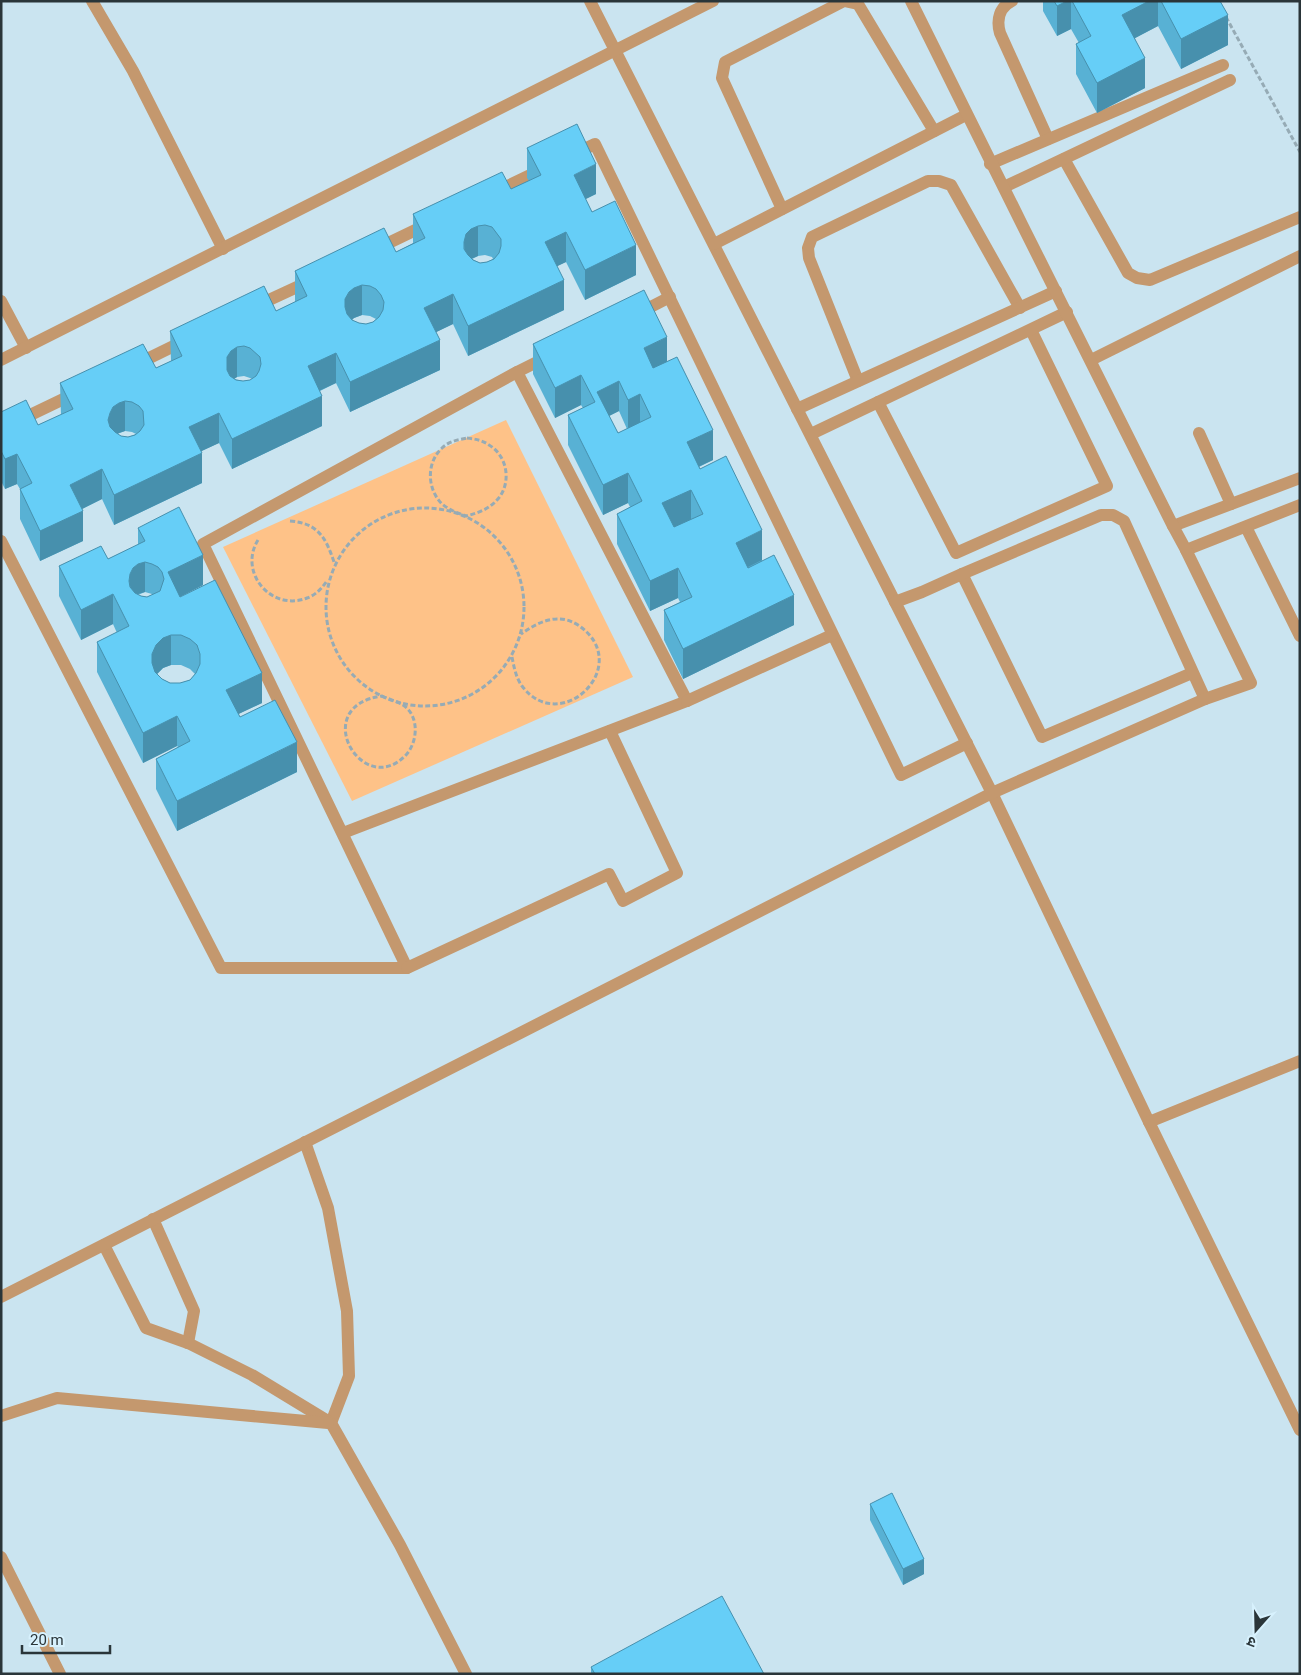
<svg xmlns="http://www.w3.org/2000/svg" width="1301" height="1675" viewBox="0 0 1301 1675" font-family="Roboto,'Noto Sans Devanagari',sans-serif">
  <rect width="100%" height="100%" fill="#cae4f0"/>
  <!-- green -->
  <polygon fill="#fec288" points="506,420 633,677 352,801 223,547"/>
  <g fill="none" stroke-linecap="round" stroke-linejoin="round">
    <!-- path -->
    <g stroke="#96abb5" stroke-width="3" stroke-dasharray="5 2.5" stroke-linecap="butt">
      <polyline points="1226,17 1300,152"/>
      <path d="M 467,438 C 475,439 482,440 489,445 C 508,456 512,484 497,500 C 489,509 478,513 466,516 C 458,513 449,510 442,504 C 427,489 426,463 442,448 C 449,441 458,440 467,438 Z"/>
      <circle cx="425" cy="607" r="99"/>
      <path d="M 290,521 C 318,523 326,538 334,562"/>
      <path d="M 258,540 C 238,572 271,612 307,598 C 316,595 322,588 327,581"/>
      <path d="M 512,657 C 514,667 516,678 522,686 C 561,738 636,664 578,625 C 558,612 538,622 521,634"/>
      <path d="M 382,696 C 388,699 397,701 403,705 C 420,716 418,743 405,756 C 362,799 308,706 382,696 Z"/>
    </g>
    <!-- minor -->
    <g stroke="#c4986e" stroke-width="12">
      <polyline points="92,1 133,71 223,249"/>
      <polyline points="590,1 992,793 1149,1122 1300,1430"/>
      <path d="M 1012,1 C 1000,7 996,19 1000,33 L 1048,139"/>
      <polyline points="574,154 595,144 901,775 967,743"/>
      <polyline points="1064,159 1128,273 1137,278 1150,280 1300,217"/>
      <polyline points="990,164 1223,65"/>
      <polyline points="1004,187 1230,80"/>
      <polyline points="495,192 543,169"/>
      <polyline points="782,209 722,78 725,62 844,1 858,4 934,131"/>
      <polyline points="714,244 966,115"/>
      <polyline points="376,249 428,224"/>
      <polyline points="1,301 26,348"/>
      <polyline points="256,306 310,281"/>
      <polyline points="637,314 670,297"/>
      <polyline points="1,360 713,1"/>
      <polyline points="1091,360 1300,256"/>
      <polyline points="135,365 184,341"/>
      <polyline points="517,372 549,356"/>
      <polyline points="858,381 809,258 808,248 812,237 928,181 939,181 951,185 1020,308"/>
      <polyline points="878,402 956,553 1107,486 1031,330"/>
      <polyline points="797,409 1056,291"/>
      <polyline points="1,429 76,393"/>
      <polyline points="1199,433 1231,504"/>
      <polyline points="811,434 1067,312"/>
      <polyline points="1173,526 1300,478"/>
      <polyline points="1246,527 1300,636"/>
      <polyline points="1,541 221,968 407,968 203,544 517,372 687,701 343,833"/>
      <polyline points="1186,550 1300,505"/>
      <polyline points="962,574 1042,737 1192,673"/>
      <polyline points="895,602 922,592 962,574 1101,515 1113,515 1124,521 1205,699"/>
      <polyline points="687,701 832,635"/>
      <polyline points="407,968 609,874 623,901 677,873 610,731"/>
      <polyline points="1149,1122 1300,1061"/>
      <polyline points="305,1142 328,1208 347,1311 349,1376 331,1423"/>
      <polyline points="153,1219 194,1311 188,1343"/>
      <polyline points="104,1245 146,1328 188,1343 252,1375 331,1423 400,1545 466,1674"/>
      <path d="M 1,1297 L 992,793 L 1205,699 L 1251,683 L 1186,550 L 1173,526 C 1086,350 997,177 911,1"/>
      <polyline points="1,1416 57,1398 328,1423"/>
      <polyline points="1,1557 60,1674"/>
    </g>
  </g>
  <!-- wall -->
  <g fill="#58b1d4" fill-rule="evenodd">
    <polygon points="1043,1 1220,1 1228,45 1181,69 1158,26 1135,38 1145,88 1097,113 1076,74 1076,44 1079,43 1071,29 1057,36 1043,11"/>
    <path d="M 527,148 L 596,194 L 585,199 L 592,212 L 636,275 L 585,300 L 566,262 L 557,266 L 564,310 L 468,356 L 453,324 L 436,332 L 440,370 L 350,412 L 336,383 L 320,391 L 322,426 L 232,469 L 219,443 L 201,451 L 202,483 L 114,525 L 102,499 L 82,509 L 83,541 L 40,561 L 20,519 L 20,489 L 17,484 L 5,489 L 1,481 L 1,412 L 38,425 L 61,415 L 60,383 L 156,368 L 171,361 L 170,331 L 276,311 L 295,302 L 295,271 L 396,252 L 413,243 L 413,214 L 511,189 L 529,181 L 527,178 ZM 485,255 L 492,257 L 493,259 L 487,262 L 480,263 L 472,259 L 478,256 ZM 362,315 L 370,316 L 376,319 L 373,322 L 366,324 L 359,323 L 352,320 L 354,318 ZM 244,376 L 250,378 L 252,379 L 250,380 L 243,381 L 234,379 L 237,377 ZM 125,431 L 132,432 L 136,434 L 128,437 L 121,436 L 117,434 Z"/>
    <path d="M 533,344 L 667,361 L 713,460 L 699,467 L 762,560 L 794,625 L 683,679 L 664,640 L 664,610 L 680,602 L 678,598 L 650,611 L 617,544 L 617,514 L 630,507 L 628,503 L 603,515 L 568,445 L 568,415 L 583,408 L 581,405 L 555,418 L 533,374 ZM 619,411 L 627,429 L 618,433 L 609,416 Z"/>
    <path d="M 138,528 L 203,585 L 180,597 L 262,703 L 238,714 L 240,717 L 297,772 L 177,831 L 156,789 L 156,759 L 178,747 L 177,746 L 143,763 L 97,672 L 97,642 L 117,633 L 113,624 L 81,640 L 59,596 L 59,566 L 108,559 L 138,545 ZM 145,592 L 152,594 L 153,594 L 147,597 L 141,596 L 138,595 ZM 171,665 L 181,665 L 190,669 L 195,674 L 190,680 L 180,683 L 170,683 L 162,679 L 157,674 L 163,668 Z"/>
    <polygon points="870,1504 924,1574 903,1585 870,1520"/>
    <polygon points="591,1667 764,1674 591,1674"/>
  </g>
  <!-- shaded-wall -->
  <g fill="#4790ad">
    <polygon points="1067,1 1071,1 1071,29 1057,36 1057,6"/>
    <polygon points="1149,1 1158,1 1158,26 1122,45 1122,15"/>
    <polygon points="1228,15 1228,45 1181,69 1181,39"/>
    <polygon points="1145,58 1145,88 1097,113 1097,83"/>
    <polygon points="596,164 596,194 574,205 574,175"/>
    <polygon points="478,226 478,256 471,259 466,264 464,242 466,234 471,229"/>
    <polygon points="566,232 566,262 545,272 545,242"/>
    <polygon points="636,245 636,275 585,300 585,270"/>
    <polygon points="564,280 564,310 468,356 468,326"/>
    <polygon points="362,285 362,315 354,318 349,322 345,307 345,299 349,292 354,288"/>
    <polygon points="453,294 453,324 424,338 424,308"/>
    <polygon points="667,337 667,367 644,378 644,348"/>
    <polygon points="440,340 440,370 350,412 350,382"/>
    <polygon points="237,347 237,377 231,381 227,387 227,357 231,351"/>
    <polygon points="336,353 336,383 308,396 308,366"/>
    <polygon points="581,375 581,405 555,418 555,388"/>
    <polygon points="619,381 619,411 597,422 597,392"/>
    <polygon points="640,394 640,424 628,430 628,400"/>
    <polygon points="322,396 322,426 232,469 232,439"/>
    <polygon points="125,401 125,431 119,433 113,437 108,420 110,413 113,407 119,403"/>
    <polygon points="219,413 219,443 189,457 189,427"/>
    <polygon points="713,430 713,460 687,472 687,442"/>
    <polygon points="202,453 202,483 114,525 114,495"/>
    <polygon points="17,454 17,484 5,489 5,459"/>
    <polygon points="102,469 102,499 70,515 70,485"/>
    <polygon points="628,473 628,503 603,515 603,485"/>
    <polygon points="691,490 691,520 662,533 662,503"/>
    <polygon points="83,511 83,541 40,561 40,531"/>
    <polygon points="762,530 762,560 736,573 736,543"/>
    <polygon points="203,555 203,585 168,603 168,572"/>
    <polygon points="145,562 145,592 138,594 133,598 129,581 130,574 133,568 138,564"/>
    <polygon points="678,568 678,598 650,611 650,581"/>
    <polygon points="113,594 113,624 81,640 81,610"/>
    <polygon points="794,595 794,625 683,679 683,649"/>
    <polygon points="171,635 171,665 163,668 156,675 152,684 152,654 156,645 163,638"/>
    <polygon points="262,673 262,703 226,720 226,690"/>
    <polygon points="177,716 177,746 143,763 143,733"/>
    <polygon points="297,742 297,772 177,831 177,801"/>
    <polygon points="924,1559 924,1574 903,1585 903,1569"/>
  </g>
  <!-- building -->
  <g fill="#66cef7" stroke="#4790ad" fill-rule="evenodd">
    <polygon points="1054,1 1067,1 1057,6"/>
    <polygon points="1072,1 1149,1 1122,15 1145,58 1097,83 1076,44 1091,36"/>
    <polygon points="1161,1 1220,1 1228,15 1181,39"/>
    <path d="M 577,124 L 596,164 L 574,175 L 592,212 L 615,201 L 636,245 L 585,270 L 566,232 L 545,242 L 564,280 L 468,326 L 453,294 L 424,308 L 440,340 L 350,382 L 336,353 L 308,366 L 322,396 L 232,439 L 219,413 L 189,427 L 202,453 L 114,495 L 102,469 L 70,485 L 83,511 L 40,531 L 20,489 L 32,483 L 17,454 L 5,459 L 1,451 L 1,412 L 26,400 L 38,425 L 73,409 L 60,383 L 143,344 L 156,368 L 182,356 L 170,331 L 264,286 L 276,311 L 307,296 L 295,271 L 384,228 L 396,252 L 425,238 L 413,214 L 502,172 L 511,189 L 541,175 L 527,148 ZM 485,225 L 492,227 L 501,239 L 501,246 L 499,253 L 494,259 L 487,262 L 480,263 L 473,260 L 468,255 L 464,249 L 464,242 L 466,234 L 471,229 L 478,226 ZM 362,285 L 370,286 L 376,289 L 381,295 L 384,302 L 383,310 L 379,317 L 373,322 L 366,324 L 359,323 L 352,320 L 347,314 L 345,307 L 345,299 L 349,292 L 354,288 ZM 244,346 L 250,348 L 260,357 L 261,364 L 259,371 L 256,376 L 250,380 L 243,381 L 236,380 L 230,376 L 227,370 L 227,357 L 231,351 L 237,347 ZM 125,401 L 132,402 L 139,406 L 143,411 L 144,425 L 140,431 L 135,435 L 128,437 L 121,436 L 115,432 L 110,427 L 108,420 L 110,413 L 113,407 L 119,403 Z"/>
    <path d="M 644,290 L 667,337 L 644,348 L 653,368 L 677,357 L 713,430 L 687,442 L 700,469 L 726,456 L 762,530 L 736,543 L 748,568 L 774,555 L 794,595 L 683,649 L 664,610 L 692,597 L 678,568 L 650,581 L 617,514 L 642,501 L 628,473 L 603,485 L 568,415 L 595,402 L 581,375 L 555,388 L 533,344 ZM 619,381 L 628,400 L 640,394 L 651,417 L 618,433 L 597,392 ZM 691,490 L 703,514 L 674,527 L 662,503 Z"/>
    <path d="M 179,507 L 203,555 L 168,572 L 180,597 L 215,580 L 262,673 L 226,690 L 240,717 L 275,700 L 297,742 L 177,801 L 156,759 L 190,741 L 177,716 L 143,733 L 97,642 L 129,626 L 113,594 L 81,610 L 59,566 L 101,546 L 108,559 L 145,541 L 138,528 ZM 145,562 L 152,564 L 158,567 L 162,572 L 164,579 L 160,591 L 147,597 L 141,596 L 135,593 L 130,587 L 129,581 L 130,574 L 133,568 L 138,564 ZM 171,635 L 181,635 L 190,639 L 197,645 L 200,654 L 200,664 L 196,673 L 190,680 L 180,683 L 170,683 L 162,679 L 155,672 L 152,663 L 152,654 L 156,645 L 163,638 Z"/>
    <polygon points="892,1493 924,1559 903,1569 870,1504"/>
    <polygon points="722,1596 764,1674 595,1674 591,1667"/>
  </g>
  <!-- border -->
  <rect width="1301" height="1675" fill="none" stroke="#2a3539" stroke-width="5"/>
  <!-- north arrow -->
  <g transform="translate(1256 1630) rotate(200)" stroke="#d7f1fd" stroke-width="4" paint-order="stroke">
  <path d="M0-4L9 19L0 12L-9 19Z" fill="#2a3539"/>
  <text y="-8" font-size="14" font-weight="bold" text-anchor="middle" fill="#2a3539">उ</text>
  </g>
  <!-- scale -->
  <path d="M22 1645v8h88v-8" fill="none" stroke="#2a3539" stroke-width="2.5"/>
  <text x="30" y="1645" font-size="15" fill="#2a3539" stroke="#d7f1fd" stroke-width="4" paint-order="stroke">20 m</text>
</svg>
